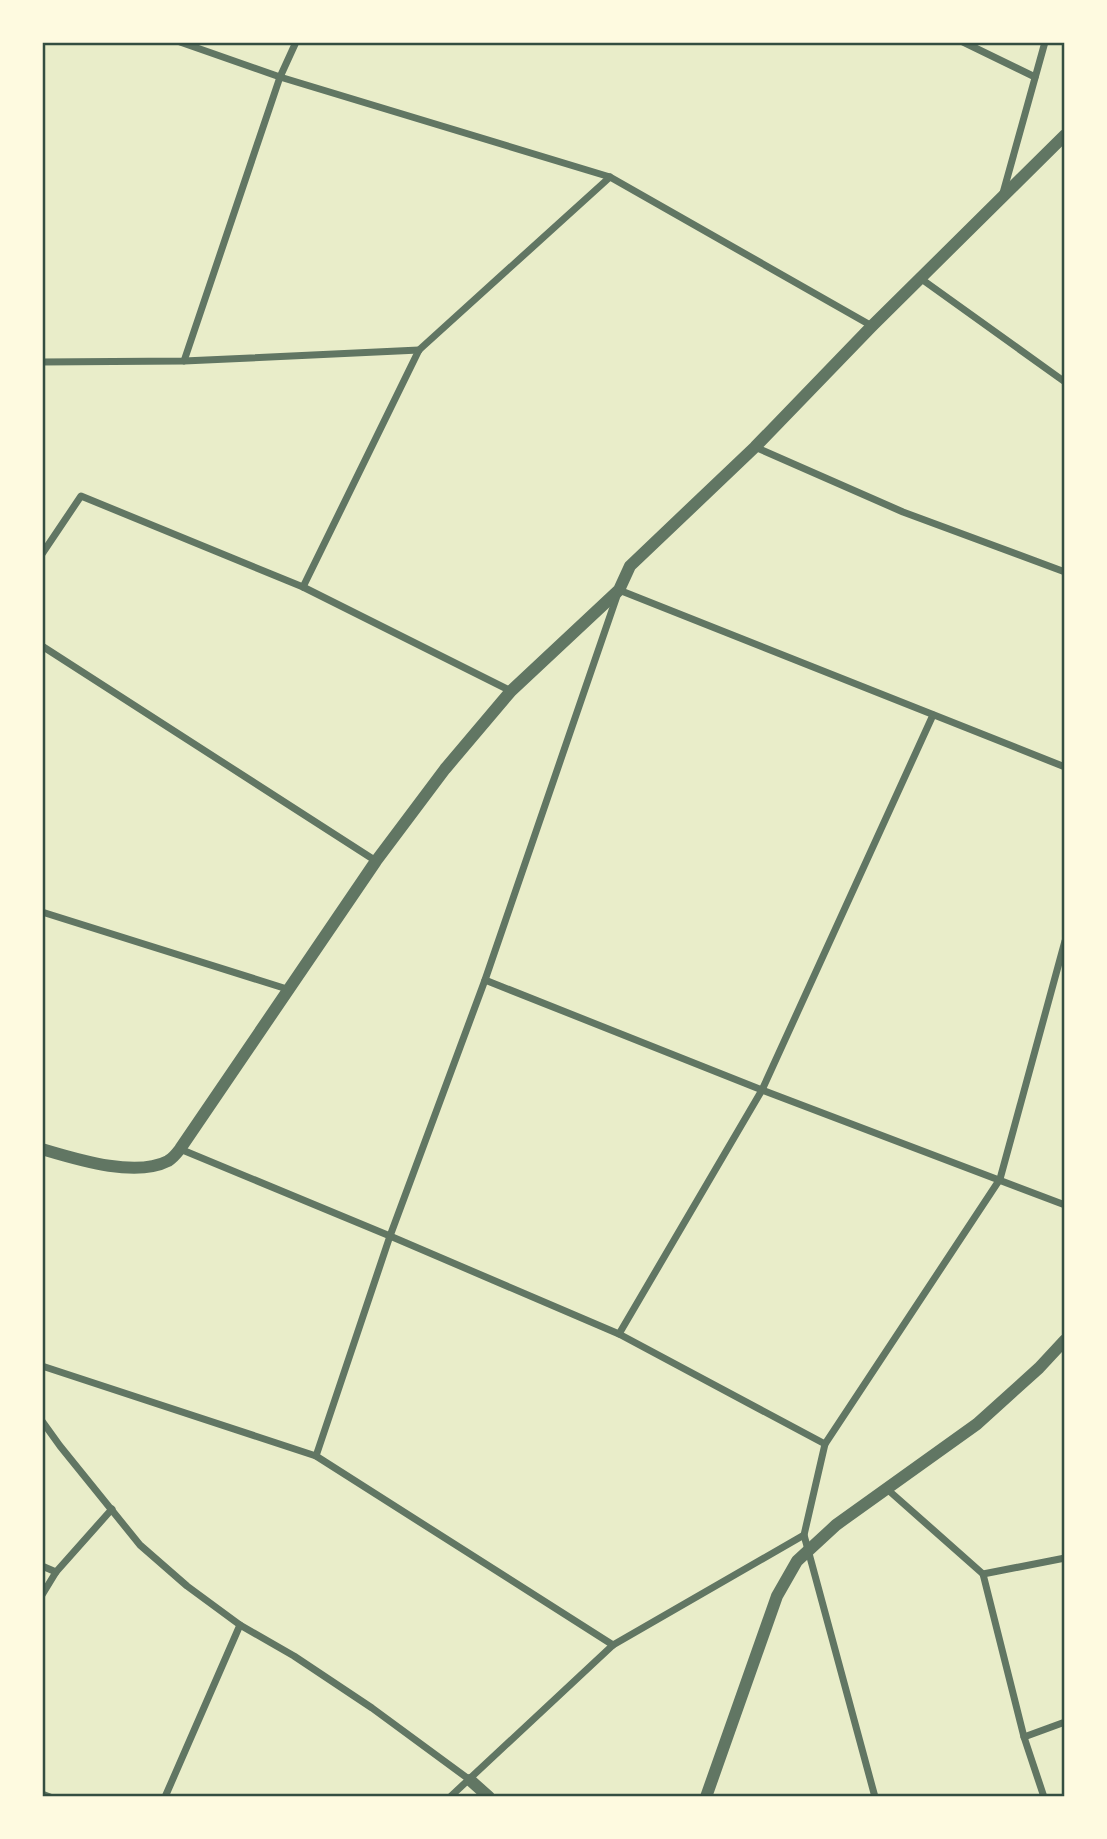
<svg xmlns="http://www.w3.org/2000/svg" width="1107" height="1839" viewBox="0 0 1107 1839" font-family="Jost,sans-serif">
  <rect width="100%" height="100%" fill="#e9edc9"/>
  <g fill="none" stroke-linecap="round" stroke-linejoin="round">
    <!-- minor -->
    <g stroke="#617663" stroke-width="7">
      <polyline points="180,42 280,77 610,177 872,326"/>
      <polyline points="963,42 1035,77"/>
      <polyline points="1003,193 1045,42"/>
      <polyline points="920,278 1065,382"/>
      <polyline points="184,361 280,77 296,42"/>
      <polyline points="42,362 184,361 419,350"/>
      <polyline points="755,447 903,512 1065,572"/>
      <polyline points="42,554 81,496 303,587 511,691"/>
      <polyline points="303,587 419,350 610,177"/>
      <polyline points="42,646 376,861"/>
      <polyline points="42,912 287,989"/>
      <polyline points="485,980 762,1090 1065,1205"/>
      <polyline points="180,1149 390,1236 619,1334 825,1444"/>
      <polyline points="619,1334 762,1090 933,715"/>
      <polyline points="42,1366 316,1456 613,1645"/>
      <polyline points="42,1421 60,1446 140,1545 187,1586 240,1625 294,1656 372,1708 470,1780"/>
      <polyline points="316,1456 390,1236 485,980 619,590 1065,767"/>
      <polyline points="887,1489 983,1574 1024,1737 1044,1797"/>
      <polyline points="42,1566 56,1572"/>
      <polyline points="983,1574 1065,1558"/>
      <polyline points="42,1595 56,1572 112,1509"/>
      <polyline points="1024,1737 1065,1722"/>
      <polyline points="42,1794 50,1797"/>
      <polyline points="165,1797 240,1625"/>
      <polyline points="450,1797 613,1645 804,1535"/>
      <polyline points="875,1797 804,1535 825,1444 1000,1179 1065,941"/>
    </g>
    <!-- tertiary -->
    <g stroke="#617663" stroke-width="12">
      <path d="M 42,1149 C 76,1159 135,1178 168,1161 C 173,1158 177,1153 180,1149 L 376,861 L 445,769 L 511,691 L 619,590 L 630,566 L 755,447 L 872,326 L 1065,135"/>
      <polyline points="470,1780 489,1797"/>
      <polyline points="706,1797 777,1596 797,1561 836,1525 977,1424 1039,1368 1065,1340"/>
    </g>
  </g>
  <!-- border -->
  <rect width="1107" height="1839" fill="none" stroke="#fefae0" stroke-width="88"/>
  <rect x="44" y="44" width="1019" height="1751" fill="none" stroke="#344e41" stroke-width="2.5"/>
</svg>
